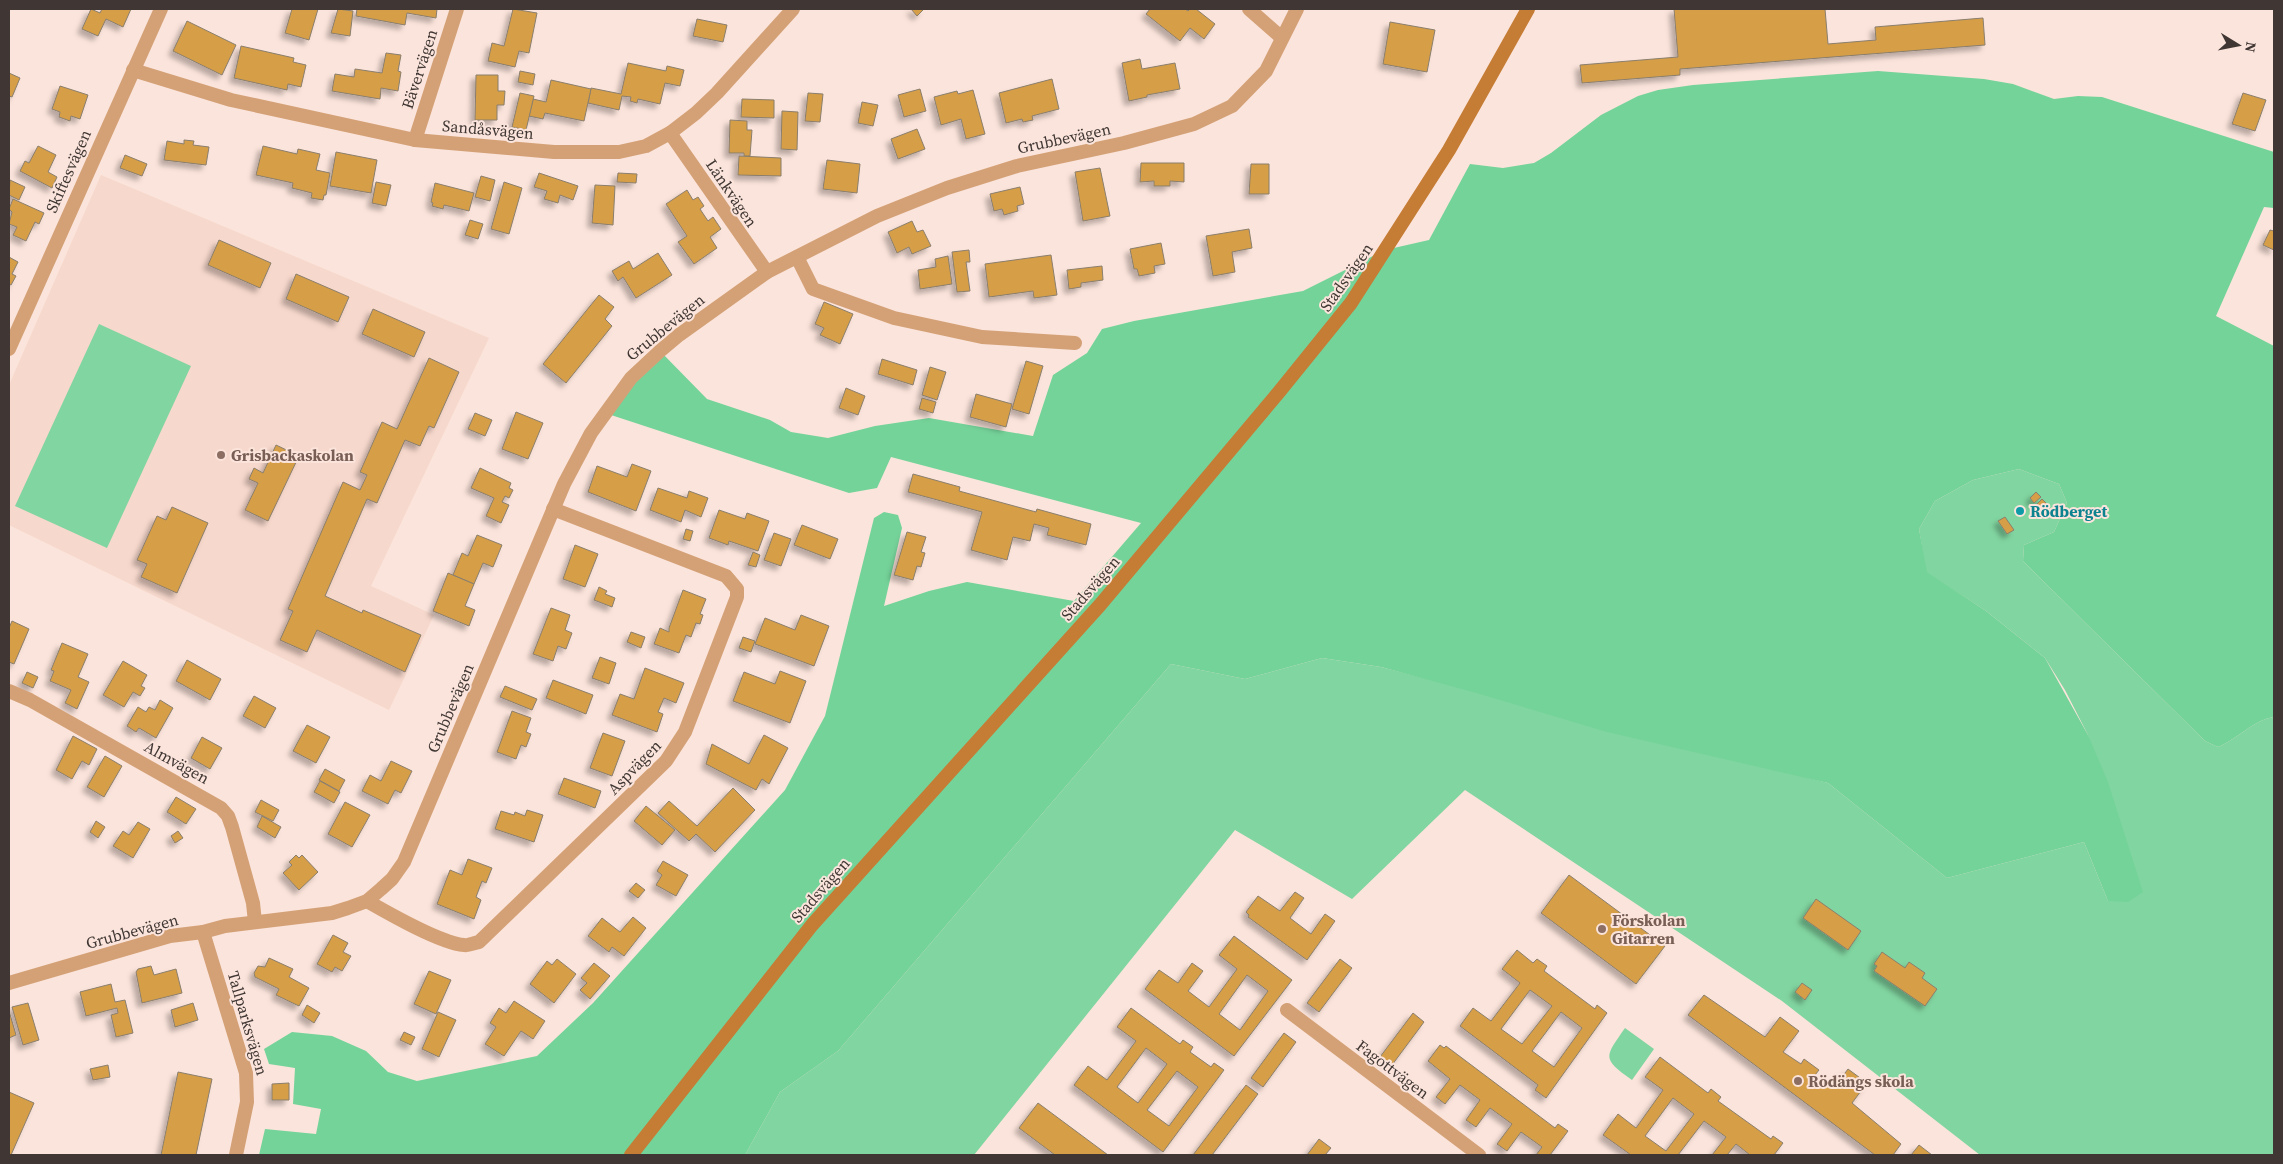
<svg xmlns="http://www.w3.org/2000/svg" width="2283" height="1164" viewBox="0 0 2283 1164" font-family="'Source Serif 4',serif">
  <defs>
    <filter id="shadow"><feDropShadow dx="-4.5" dy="4.5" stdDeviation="2.5" flood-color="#0004"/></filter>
  </defs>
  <rect width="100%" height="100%" fill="#fbe4db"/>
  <!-- built -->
  <polygon fill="#f7d8cc" points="101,175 489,338 371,586 434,615 389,710 9,525 9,385"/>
  <!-- green -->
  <g fill="#81d5a0">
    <polygon points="99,324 191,366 107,548 15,506"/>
    <path d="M 2019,469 L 2059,484 L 2067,503 L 2054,532 L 2024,545 L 2023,561 L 2205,741 L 2218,747 C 2238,739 2253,720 2274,717 L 2274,1155 L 1980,1155 L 1782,1001 L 1465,790 L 1352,899 L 1235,830 L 974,1155 L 745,1155 L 780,1092 L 838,1051 L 1171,664 L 1245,679 L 1322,658 L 1381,667 L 1828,783 L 1947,878 L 2084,842 L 2108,901 L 2088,735 L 2065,690 L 2045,658 L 1986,611 L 1926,572 L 1919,529 L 1935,501 L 1973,480 Z"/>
    <path d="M 1625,1028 L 1654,1049 L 1632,1080 C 1601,1058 1605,1057 1625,1028 Z"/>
  </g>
  <!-- forest -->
  <path fill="#74d399" d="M 1878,71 L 1984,79 L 2013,84 L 2054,99 L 2078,96 L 2102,97 L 2274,152 L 2274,208 L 2264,207 L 2216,316 L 2274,346 L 2274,717 C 2253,720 2238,739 2218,747 L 2205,741 L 2023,561 L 2024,545 L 2054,532 L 2067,503 L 2059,484 L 2019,469 L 1973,480 L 1935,501 L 1919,529 L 1927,572 L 1986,611 L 2045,658 L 2088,735 L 2108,782 L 2143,892 L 2128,902 L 2108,901 L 2084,842 L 1947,878 L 1828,783 L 1607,732 L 1480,694 L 1381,667 L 1322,658 L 1245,679 L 1171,664 L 838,1051 L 780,1092 L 745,1155 L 259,1155 L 265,1129 L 316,1134 L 321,1109 L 293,1104 L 295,1068 L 269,1064 L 264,1049 L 292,1032 L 332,1036 L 366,1051 L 388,1072 L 417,1081 L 537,1056 L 593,1003 L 785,790 L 825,716 L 874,518 L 884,512 L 898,515 L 902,528 L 884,606 L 929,591 L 967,582 L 1074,601 L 1141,523 L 891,457 L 877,488 L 849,493 L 605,413 L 660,351 L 707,399 L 770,420 L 791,432 L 828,438 L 875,426 L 929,418 L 1033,436 L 1053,375 L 1087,353 L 1102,329 L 1134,321 L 1303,291 L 1385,250 L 1429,240 L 1470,164 L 1503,168 L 1534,163 L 1551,153 L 1601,115 L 1638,96 L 1658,90 L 1693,85 Z"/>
  <!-- building -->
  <g fill="#d69e46" stroke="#8a7e6d" fill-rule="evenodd" filter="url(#shadow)">
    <polygon points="91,9 100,13 102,9 131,9 123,27 106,19 98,36 82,29"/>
    <polygon points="292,9 318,9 309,40 285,33"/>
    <polygon points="338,9 353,11 350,36 331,33"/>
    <polygon points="357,9 437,9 436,18 407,13 405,25 356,16"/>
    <polygon points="513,9 537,13 529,53 519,51 515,67 488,61 492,43 504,46"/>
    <polygon points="911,9 924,9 917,16"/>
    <polygon points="1150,9 1185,9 1188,11 1190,9 1196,9 1215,24 1204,39 1190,28 1180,41 1146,14"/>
    <polygon points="1674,9 1825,9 1828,44 1876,40 1875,27 1983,18 1985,45 1680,69 1680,75 1582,83 1580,65 1678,57"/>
    <polygon points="697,19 727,25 723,42 693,36"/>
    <polygon points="187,21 236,45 222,75 173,51"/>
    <polygon points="1390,22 1435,30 1427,72 1383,64"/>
    <polygon points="241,46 294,58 293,62 306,65 301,87 288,84 287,90 234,78"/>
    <polygon points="386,53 401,55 398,71 401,72 398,91 381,88 380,99 332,91 335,74 354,77 355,69 382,73"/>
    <polygon points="1140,59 1142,69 1175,63 1180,89 1147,95 1147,97 1129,101 1122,63"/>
    <polygon points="628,63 666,71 667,66 684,70 680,86 665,83 660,104 638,99 637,103 630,101 631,97 622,96 619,110 588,103 591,88 621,94"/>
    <polygon points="520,71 535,74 533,85 518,82"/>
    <polygon points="9,73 20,78 12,97 9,96"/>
    <polygon points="476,75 498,75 498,91 505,91 504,105 497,105 497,120 475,120"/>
    <polygon points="1052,79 1059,109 1032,116 1033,120 1023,122 1022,119 1006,123 999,93"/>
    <polygon points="551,80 591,89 584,121 545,113 543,119 529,116 533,99 546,102"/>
    <polygon points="60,86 88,95 80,119 71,116 70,121 59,117 60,112 52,109"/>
    <polygon points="920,89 926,111 904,117 898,95"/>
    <polygon points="973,90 985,134 966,139 961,119 941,125 934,97 957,91 958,94"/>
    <polygon points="520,93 534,96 526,130 512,127"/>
    <polygon points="808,93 823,94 820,122 805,121"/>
    <polygon points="2243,93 2266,100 2255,131 2232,124"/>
    <polygon points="742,99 774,100 774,118 741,117"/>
    <polygon points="862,102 878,105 873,126 858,123"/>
    <polygon points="782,111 798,112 797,150 781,149"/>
    <polygon points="730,120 747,121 747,130 752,130 750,156 744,156 744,153 729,153"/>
    <polygon points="917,129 925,149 898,159 891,139"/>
    <polygon points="184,140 194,141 193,145 209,147 206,165 164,160 167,141 184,144"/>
    <polygon points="38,146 56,155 48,172 57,177 52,188 20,171 25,161 29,163"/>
    <polygon points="263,146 297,154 298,149 320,154 316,170 330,173 326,195 324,195 323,200 311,198 312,193 292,188 293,183 256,175"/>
    <polygon points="336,152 377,160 371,193 330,186"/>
    <polygon points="125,155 147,164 142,176 120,168"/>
    <polygon points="739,156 781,158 781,176 738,175"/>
    <polygon points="827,160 860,164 857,193 823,189"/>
    <polygon points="1141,163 1184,163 1184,182 1170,181 1170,186 1154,186 1154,181 1140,182"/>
    <polygon points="1251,164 1269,164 1269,194 1249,194"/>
    <polygon points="1100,168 1110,216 1083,221 1075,172"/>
    <polygon points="539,173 578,186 573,200 560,195 558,203 544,199 547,191 534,187"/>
    <polygon points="618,173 637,174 636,183 617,182"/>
    <polygon points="481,176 495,180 490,201 475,197"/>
    <polygon points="10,180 25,187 19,200 9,195"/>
    <polygon points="376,182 391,185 386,206 372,203"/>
    <polygon points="504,182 522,188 509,234 491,229"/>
    <polygon points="435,183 474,193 469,211 444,205 443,209 432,206 433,203 431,202"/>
    <polygon points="595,185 615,186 613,225 592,223"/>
    <polygon points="1020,187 1024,204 1017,206 1018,211 1004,215 1002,209 994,211 990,194"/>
    <polygon points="687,190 693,200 698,197 704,206 700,209 708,221 713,217 721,229 710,237 717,248 694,264 678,242 687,236 666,204"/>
    <polygon points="13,199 44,213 39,224 35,222 26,241 13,235 17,227 9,224 12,212 9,209"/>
    <polygon points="470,220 483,224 478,239 465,235"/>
    <polygon points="912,221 917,232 923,230 931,246 912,254 909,247 897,253 888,232"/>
    <polygon points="1249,229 1252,248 1232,252 1235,272 1213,276 1206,236"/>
    <polygon points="2270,230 2274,231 2274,250 2263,245"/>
    <polygon points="219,240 271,263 260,288 208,265"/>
    <polygon points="1161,243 1165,264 1154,266 1155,273 1139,276 1137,269 1134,269 1130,249"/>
    <polygon points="969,250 970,262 966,262 970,291 957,292 952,252"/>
    <polygon points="658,253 672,275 636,298 623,277 618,281 612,271 629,261 633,269"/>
    <polygon points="1051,255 1057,295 1034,298 1033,291 989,297 985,264"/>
    <polygon points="948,256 952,284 920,289 918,270 936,267 935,259"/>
    <polygon points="9,257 18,262 12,274 16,276 11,285 9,284"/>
    <polygon points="1102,266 1103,280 1081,283 1081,287 1069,289 1067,270"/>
    <polygon points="296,274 349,297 338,322 286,299"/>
    <polygon points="599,295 614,307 605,319 612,326 566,383 543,364"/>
    <polygon points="824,302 853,314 840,344 820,335 824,328 815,324"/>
    <polygon points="373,309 425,332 414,357 362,334"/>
    <polygon points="429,358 459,372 434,428 429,426 420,446 405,440 377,503 367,499 325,596 362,613 363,610 421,635 405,672 317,630 307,652 280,640 293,611 288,609 343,482 360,490 367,475 360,472 382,422 397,429"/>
    <polygon points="882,359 917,370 913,385 878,374"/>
    <polygon points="1026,361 1043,366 1029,414 1012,409"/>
    <polygon points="930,367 946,372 937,400 922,395"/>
    <polygon points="846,388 865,396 858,415 839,408"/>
    <polygon points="976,394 1012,404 1006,427 970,417"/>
    <polygon points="922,398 936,402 933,413 919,409"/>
    <polygon points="516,412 543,423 528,459 502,449"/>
    <polygon points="475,413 492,420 485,436 468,429"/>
    <polygon points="276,445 299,456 268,521 245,510 258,483 249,479 254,468 263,473"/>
    <polygon points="632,464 651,471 636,511 588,492 597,466 627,477"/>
    <polygon points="480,468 511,483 509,488 513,490 509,498 505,496 502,502 509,505 501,523 486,516 494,498 471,488"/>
    <polygon points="913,474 960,487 959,491 1036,512 1037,509 1091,524 1086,545 1047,535 1049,528 1034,524 1030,541 1013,537 1007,560 971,550 982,512 908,492"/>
    <polygon points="658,488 687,498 689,491 708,498 701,517 685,510 681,522 650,510"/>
    <polygon points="2036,492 2041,497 2034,503 2030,498"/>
    <polygon points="2042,499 2047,504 2041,510 2036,505"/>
    <polygon points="172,507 208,523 177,593 141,577 147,564 137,560 157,516 166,520"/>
    <polygon points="719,510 745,519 747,513 769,521 758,551 729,541 728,545 709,538"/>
    <polygon points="2005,517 2014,530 2007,534 1998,521"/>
    <polygon points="802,525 838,539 830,559 794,545"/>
    <polygon points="686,529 693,531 690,541 683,539"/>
    <polygon points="907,532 926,537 921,552 925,553 921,567 917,566 913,580 894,575"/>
    <polygon points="774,533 791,539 781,566 764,560"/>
    <polygon points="477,535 502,545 493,567 483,563 474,584 453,575 462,553 468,556"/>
    <polygon points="575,545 598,554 585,587 563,579"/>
    <polygon points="753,552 760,555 756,567 748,565"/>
    <polygon points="448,573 474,584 465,606 475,610 469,626 433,611"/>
    <polygon points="599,587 607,591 605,594 615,598 612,607 594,600"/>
    <polygon points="683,590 706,599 700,614 703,615 700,624 696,623 691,637 686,635 679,653 654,644 660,628 669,632 669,628"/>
    <polygon points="551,608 570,615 565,630 572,633 566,649 558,646 553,661 533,654"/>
    <polygon points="801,615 829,626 814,666 755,644 765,618 795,630"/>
    <polygon points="12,621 29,629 14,664 9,662 9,628"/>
    <polygon points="631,632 645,637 641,648 627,642"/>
    <polygon points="743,637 755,641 751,652 739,648"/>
    <polygon points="62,643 88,654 78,677 89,682 77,709 65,703 71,690 50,681 54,671 51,670"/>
    <polygon points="600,657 616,663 609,684 592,678"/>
    <polygon points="187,660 221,679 210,700 176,681"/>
    <polygon points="123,661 147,675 141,686 145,688 140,696 133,692 124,707 103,695"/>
    <polygon points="645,668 684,683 676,703 664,698 658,712 663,714 657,732 612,715 620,694 634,699"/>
    <polygon points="780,671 806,681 790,723 733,701 744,672 775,684"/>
    <polygon points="27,672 38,677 33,688 22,683"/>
    <polygon points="553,680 593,695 586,714 546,698"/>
    <polygon points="505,686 537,699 532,710 500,697"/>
    <polygon points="254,696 276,708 265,728 243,716"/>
    <polygon points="160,700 173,708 156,738 139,728 136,732 127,726 138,707 146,712 149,707 155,710"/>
    <polygon points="512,711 531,718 526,732 531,734 526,747 521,745 516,759 497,752"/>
    <polygon points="307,725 330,737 316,763 293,751"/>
    <polygon points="603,733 625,741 612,776 590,768"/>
    <polygon points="764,735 788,748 769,784 762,779 756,790 706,764 712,744 749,764"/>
    <polygon points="73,736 97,749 89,765 82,761 72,779 56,770"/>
    <polygon points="202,737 222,748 210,769 191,758"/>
    <polygon points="105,756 122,766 104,797 87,787"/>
    <polygon points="391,761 412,771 401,793 395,790 388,804 362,791 370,775 381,781"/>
    <polygon points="325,769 345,780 339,791 319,780"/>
    <polygon points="564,778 601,791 595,808 558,794"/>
    <polygon points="320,781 340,792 334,803 314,792"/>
    <polygon points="733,788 755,810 715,852 696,834 689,841 658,813 669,801 697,826"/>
    <polygon points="176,797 196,809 186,824 167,812"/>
    <polygon points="261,800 279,810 273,821 255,812"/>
    <polygon points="345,802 370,815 352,847 328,834"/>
    <polygon points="646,806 675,830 662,845 634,821"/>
    <polygon points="527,810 543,815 534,842 495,829 501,811 514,815 515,812 525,816"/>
    <polygon points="262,816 281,827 275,838 257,827"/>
    <polygon points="96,821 105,827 98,838 90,832"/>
    <polygon points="138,822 150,829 133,858 113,846 123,831 129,835"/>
    <polygon points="178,831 183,838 175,843 171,836"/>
    <polygon points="296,855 299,858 302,855 318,872 299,890 283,873 292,865 289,862"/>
    <polygon points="468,859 492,868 486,883 482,881 476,897 481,900 474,919 437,904 450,870 462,875"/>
    <polygon points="663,861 688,875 676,896 656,885 662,875 657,871"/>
    <polygon points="1569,875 1665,946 1636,984 1541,913"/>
    <polygon points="636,883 645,890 638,898 629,891"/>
    <polygon points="1295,892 1304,898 1290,918 1311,934 1325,914 1335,921 1307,960 1248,917 1249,915 1246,912 1258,896 1280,911"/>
    <polygon points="1816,899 1861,931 1848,950 1803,918"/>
    <polygon points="633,917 646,928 624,956 612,947 609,952 588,936 602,918 620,932"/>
    <polygon points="333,935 348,943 343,952 351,956 342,971 335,967 332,972 317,964"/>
    <path d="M 1234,936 L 1292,980 L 1234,1056 L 1145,989 L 1159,970 L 1178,983 L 1192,963 L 1203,971 L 1188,991 L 1209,1007 L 1237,969 L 1219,955 ZM 1247,975 L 1268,991 L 1240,1030 L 1219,1014 Z"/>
    <path d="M 1517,950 L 1533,963 L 1537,959 L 1547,966 L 1544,971 L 1595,1009 L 1597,1005 L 1607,1013 L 1546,1098 L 1535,1090 L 1538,1085 L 1460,1026 L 1473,1008 L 1491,1021 L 1520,983 L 1502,969 ZM 1530,990 L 1552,1006 L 1522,1044 L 1501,1029 ZM 1561,1012 L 1582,1028 L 1554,1067 L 1532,1051 Z"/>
    <polygon points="1882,952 1905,968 1909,962 1925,973 1922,978 1937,989 1925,1006 1874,971 1877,966 1874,964"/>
    <polygon points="269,958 293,969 289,977 309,988 299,1006 276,995 279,989 255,977 254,973 258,966 265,967"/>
    <polygon points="557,959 576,974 554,1003 530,984 547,961 552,965"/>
    <polygon points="1340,959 1352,968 1319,1012 1307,1003"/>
    <polygon points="594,963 610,976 590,999 580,990 587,983 581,978"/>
    <polygon points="151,966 154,975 176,969 182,993 142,1003 136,972 138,969"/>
    <polygon points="429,971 451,980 436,1014 414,1004"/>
    <polygon points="1802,983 1812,990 1805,1000 1795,992"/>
    <polygon points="111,984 115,1002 125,1000 133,1033 116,1037 111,1015 118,1013 117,1008 86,1016 80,992"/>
    <polygon points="1704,995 1765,1037 1780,1017 1799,1031 1783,1052 1801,1064 1804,1059 1819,1070 1815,1075 1833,1089 1848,1069 1867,1083 1852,1103 1901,1144 1893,1155 1875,1155 1688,1015"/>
    <polygon points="514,1001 545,1021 533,1039 521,1031 504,1056 485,1044 496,1027 490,1023 499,1008 506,1013"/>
    <polygon points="28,1003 39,1040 23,1045 12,1007"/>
    <polygon points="193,1003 198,1020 175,1027 171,1010"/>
    <polygon points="307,1005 320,1013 314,1023 302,1015"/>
    <path d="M 1131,1008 L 1180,1044 L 1183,1040 L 1193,1047 L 1190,1052 L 1211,1067 L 1214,1063 L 1224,1070 L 1163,1152 L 1074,1085 L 1088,1066 L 1107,1080 L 1136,1041 L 1117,1027 ZM 1146,1048 L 1167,1064 L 1138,1103 L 1117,1087 ZM 1177,1071 L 1198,1087 L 1169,1126 L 1147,1110 Z"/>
    <polygon points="9,1011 16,1035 9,1038"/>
    <polygon points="438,1012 456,1020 439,1057 422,1049"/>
    <polygon points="1413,1013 1424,1022 1392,1065 1380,1057"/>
    <polygon points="404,1032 415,1037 411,1045 400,1040"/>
    <polygon points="1284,1033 1296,1042 1263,1087 1251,1078"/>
    <polygon points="1440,1045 1444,1048 1446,1046 1555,1128 1558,1124 1568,1131 1550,1155 1536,1155 1542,1147 1521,1132 1507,1151 1497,1144 1512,1124 1490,1108 1476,1127 1466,1120 1480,1100 1460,1085 1445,1104 1436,1097 1450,1079 1428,1061"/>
    <path d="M 1660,1057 L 1708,1093 L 1711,1089 L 1721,1097 L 1718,1101 L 1771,1139 L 1773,1136 L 1783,1143 L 1774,1155 L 1750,1155 L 1736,1144 L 1727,1155 L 1712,1155 L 1726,1137 L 1704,1121 L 1678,1155 L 1631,1155 L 1603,1135 L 1618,1114 L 1636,1128 L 1663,1090 L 1645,1077 ZM 1673,1098 L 1694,1114 L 1666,1151 L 1645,1136 Z"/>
    <polygon points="108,1065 110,1077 93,1080 90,1069"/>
    <polygon points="178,1072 212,1079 196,1155 161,1155"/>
    <polygon points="289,1083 289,1100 272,1100 272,1084"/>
    <polygon points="1246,1085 1258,1094 1212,1155 1193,1155"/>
    <polygon points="9,1092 34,1103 11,1155 9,1155"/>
    <polygon points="1038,1103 1108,1155 1055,1155 1019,1128"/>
    <polygon points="1319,1139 1331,1148 1325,1155 1307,1155"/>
    <polygon points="1919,1145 1932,1155 1911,1155"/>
  </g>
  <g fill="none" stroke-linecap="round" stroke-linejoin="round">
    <!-- minor -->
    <g stroke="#d4a177" stroke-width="14">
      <polyline points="1249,9 1282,38"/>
      <polyline points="133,70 231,100 415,140 554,152 619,152 646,146 670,133 696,113 717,93 793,9"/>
      <polyline points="670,133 767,272"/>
      <polyline points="415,140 457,9"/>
      <polyline points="797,257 813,289 894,318 982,337 1075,343"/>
      <polyline points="9,349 161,9"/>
      <polyline points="9,691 30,700 221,808 228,816 232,827 253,903 255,922"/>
      <path d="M 367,901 C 388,913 440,943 464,945 C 469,946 473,943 479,942 L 666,761 L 685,732 L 737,597 L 737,589 L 726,576 L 553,509"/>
      <polyline points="203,932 246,1073 247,1102 236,1155"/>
      <polyline points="9,983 170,936 203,932 225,926 332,913 348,908 367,901 381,889 392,879 404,862 564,484 591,433 631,378 660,351 679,335 767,272 877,216 947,188 1017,166 1124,143 1172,130 1194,124 1232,106 1266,71 1297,9"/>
      <polyline points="1287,1010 1479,1155"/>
    </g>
    <!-- secondary -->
    <polyline stroke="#c57c35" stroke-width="14" points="631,1155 812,925 1100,605 1279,392 1351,303 1449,150 1528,9"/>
  </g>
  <!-- markers -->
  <g fill="#8d6e63" stroke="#fbe4db" stroke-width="2">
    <circle cx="221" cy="455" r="5"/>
    <circle cx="1602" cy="929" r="5"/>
    <circle cx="1798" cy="1081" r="5"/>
  </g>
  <circle fill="#0f9aa8" stroke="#fbe4db" stroke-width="2" cx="2020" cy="511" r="5"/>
  <g text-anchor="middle" stroke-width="4" stroke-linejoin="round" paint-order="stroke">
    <!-- street labels -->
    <g font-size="16" fill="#403734" stroke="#fbe4db">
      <text transform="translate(419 69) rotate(-72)" y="6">Bävervägen</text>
      <text transform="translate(488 129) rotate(5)" y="6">Sandåsvägen</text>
      <text transform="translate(1064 138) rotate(-12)" y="6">Grubbevägen</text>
      <text transform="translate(68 171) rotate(-66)" y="6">Skiftesvägen</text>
      <text transform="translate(732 193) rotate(56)" y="6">Länkvägen</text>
      <text transform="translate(1346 277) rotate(-55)" y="6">Stadsvägen</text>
      <text transform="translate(665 327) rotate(-39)" y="6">Grubbevägen</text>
      <text transform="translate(1090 588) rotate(-49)" y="6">Stadsvägen</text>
      <text transform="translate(450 708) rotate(-67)" y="6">Grubbevägen</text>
      <text transform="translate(177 762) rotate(29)" y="6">Almvägen</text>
      <text transform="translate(634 767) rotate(-46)" y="6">Aspvägen</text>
      <text transform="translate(820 890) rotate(-49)" y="6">Stadsvägen</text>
      <text transform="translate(132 931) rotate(-15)" y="6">Grubbevägen</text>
      <text transform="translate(248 1023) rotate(74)" y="6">Tallparksvägen</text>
      <text transform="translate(1393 1069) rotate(37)" y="6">Fagottvägen</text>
    </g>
    <!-- education labels -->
    <g font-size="16" font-weight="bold" fill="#785e54" stroke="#fbe4db" text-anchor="start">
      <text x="231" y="461">Grisbackaskolan</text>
      <text x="1612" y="926">Förskolan<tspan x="1612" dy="18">Gitarren</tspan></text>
      <text x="1808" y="1087">Rödängs skola</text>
    </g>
    <!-- culture labels -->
    <g font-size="16" font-weight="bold" fill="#0d838f" stroke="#fbe4db" text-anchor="start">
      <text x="2030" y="517">Rödberget</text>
    </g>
  </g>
  <!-- border -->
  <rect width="2283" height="1164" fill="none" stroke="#403734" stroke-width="20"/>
  <!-- north arrow -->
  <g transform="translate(2238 45) rotate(100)" stroke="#fbe4db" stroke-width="4" paint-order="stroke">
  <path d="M0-4L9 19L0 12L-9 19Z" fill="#403734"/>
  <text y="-8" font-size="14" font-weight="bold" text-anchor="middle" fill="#403734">N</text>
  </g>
</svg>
